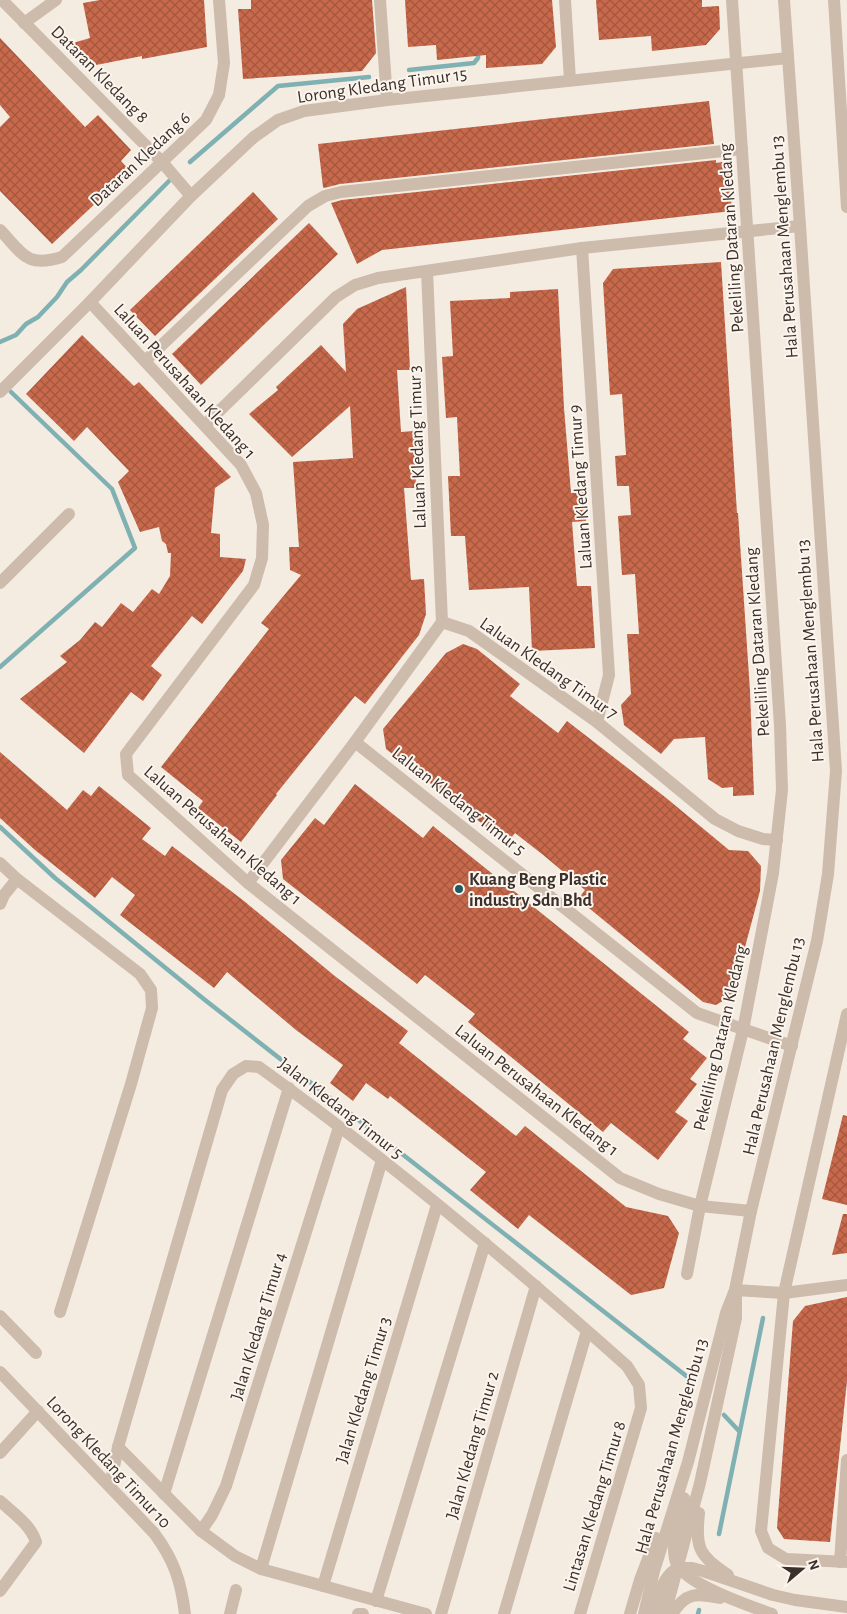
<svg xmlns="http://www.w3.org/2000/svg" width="847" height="1614" viewBox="0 0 847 1614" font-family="'Alegreya Sans',sans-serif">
  <defs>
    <pattern id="building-cross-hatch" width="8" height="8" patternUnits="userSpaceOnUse" patternTransform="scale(1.25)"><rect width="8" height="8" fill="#c8694b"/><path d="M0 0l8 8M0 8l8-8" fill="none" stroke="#a4573f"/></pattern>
  </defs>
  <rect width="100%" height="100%" fill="#f4ebe1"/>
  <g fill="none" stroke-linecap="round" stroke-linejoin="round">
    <!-- stream -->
    <g stroke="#7fb0b2" stroke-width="4.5">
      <polyline points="409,70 474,63 478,58 478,51"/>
      <polyline points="190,162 278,86 369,77"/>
      <polyline points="0,342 16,335 26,324 38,317 57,297 67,282 81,270 169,181"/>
      <polyline points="0,667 135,548 112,489 11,392"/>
      <polyline points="0,827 55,878 205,1000 694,1382"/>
      <polyline points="724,1415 739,1431"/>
      <polyline points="719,1534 763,1318"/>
      <polyline points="698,1614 699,1610"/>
    </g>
  </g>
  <!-- building -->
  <g fill="url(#building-cross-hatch)">
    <polygon points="100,0 204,0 207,47 142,59 142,56 96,65 73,43 90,38 83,3"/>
    <polygon points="251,0 372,0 376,53 362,71 243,79 238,9 251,9"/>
    <polygon points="405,0 552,0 556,47 542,64 486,68 486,55 437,60 436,45 408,47"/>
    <polygon points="596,0 702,0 702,7 719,6 720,29 706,45 652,51 651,36 599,40"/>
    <polygon points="0,38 85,127 98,115 131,150 121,161 130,171 52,244 0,191 0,127 10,117 0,105"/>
    <polygon points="709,101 714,144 340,184 324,188 323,187 318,144"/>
    <polygon points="716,160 716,163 728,161 732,211 382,250 357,264 331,203 342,200"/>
    <polygon points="253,192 278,219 155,336 130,310"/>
    <polygon points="309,223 338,254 201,385 172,354"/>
    <polygon points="721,262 737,513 738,513 750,691 754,795 733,796 733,787 722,788 708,779 705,737 674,739 661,754 624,725 621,705 631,694 627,634 639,634 635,574 622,575 618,516 631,515 629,486 617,486 615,456 626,455 622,394 610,395 603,283 613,269"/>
    <polygon points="406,287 410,370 397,370 401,432 414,431 416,488 404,488 411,580 424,579 426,614 419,635 365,704 355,696 276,794 277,795 241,842 198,808 203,801 161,767 269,629 261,623 301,575 290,570 289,547 299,547 293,462 353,458 350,406 292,457 249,414 278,390 276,387 321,345 346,372 343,324 357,309"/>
    <polygon points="558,289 564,408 571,493 584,492 586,521 572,522 577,586 591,586 595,648 532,651 529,587 469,590 465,536 451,536 448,476 460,476 457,417 446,418 442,357 453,356 450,301 510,298 510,292"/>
    <polygon points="82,335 134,386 139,382 231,477 215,488 211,533 220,534 220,557 246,559 243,571 202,624 192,616 151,666 162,675 143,701 131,692 84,753 20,699 67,662 60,656 80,640 95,622 102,627 121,603 133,612 152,589 159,594 170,576 171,553 168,553 166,544 162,541 159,527 140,532 118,482 129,471 87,427 74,441 26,394"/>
    <polygon points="463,644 477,649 520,684 510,696 558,733 567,721 665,797 729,850 748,851 761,866 760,891 745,947 736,993 716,1005 703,1002 578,899 585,890 542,854 515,833 507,843 386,749 383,729 446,653"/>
    <polygon points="0,752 67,810 83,790 91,796 99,786 151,828 142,839 165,856 172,846 244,901 336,977 408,1031 399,1043 516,1136 525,1126 626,1207 668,1216 679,1233 664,1288 631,1295 529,1215 518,1229 470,1190 486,1172 390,1096 388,1099 366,1083 353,1101 330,1083 343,1065 296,1030 227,972 214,988 120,915 135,895 112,877 95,898 35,850 0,818"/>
    <polygon points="355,784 423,838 433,826 689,1032 683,1039 707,1058 690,1079 697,1084 675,1112 688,1121 658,1160 611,1123 603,1132 468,1022 475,1014 425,975 417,984 283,879 281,860 315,818 324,825"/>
    <polygon points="843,1115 847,1116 847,1205 822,1199"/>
    <polygon points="843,1214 847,1214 847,1253 832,1255"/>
    <polygon points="847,1297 847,1381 830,1542 784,1539 777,1528 793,1321 805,1306"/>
  </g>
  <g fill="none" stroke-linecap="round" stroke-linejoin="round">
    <!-- minor -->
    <g stroke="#cdbbac" stroke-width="12">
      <polyline points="2,0 162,162 191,196"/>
      <polyline points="380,0 387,100"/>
      <polyline points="565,0 570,80"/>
      <polyline points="834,0 847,207"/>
      <polyline points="24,23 56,0"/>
      <path d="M 0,230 C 23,254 26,268 62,257 L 206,120 L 219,95 L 224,63 L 219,0"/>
      <polyline points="582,248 609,675 597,722"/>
      <polyline points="427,271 442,622"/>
      <polyline points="90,302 241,465 256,493 263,525 262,558 254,585 126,754 128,775 248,883 620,1178 659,1194 700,1206 751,1211"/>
      <polyline points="145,361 308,206 325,196 341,192 742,149"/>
      <polyline points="0,392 90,302 191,196 254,137 278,120 304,111 387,100 788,58"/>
      <polyline points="205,425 336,297 355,285 378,278 582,248 800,226"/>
      <polyline points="0,583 69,514"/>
      <polyline points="355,742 697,1013 792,1046"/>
      <polyline points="0,863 17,879 140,974 151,990 152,1008 131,1084 60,1312"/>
      <polyline points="248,883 355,742 442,622 469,631 597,722 715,819 738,831 763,839 777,840"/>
      <polyline points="0,904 4,895 17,879"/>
      <polyline points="847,1014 784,1293 761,1531 768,1548 786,1559 847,1562"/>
      <polyline points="687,1274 700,1206 743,1030 773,873 782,790 780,725 732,0"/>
      <polyline points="735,1290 784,1293 847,1285"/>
      <polyline points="0,1316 36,1353"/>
      <path d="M 0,1372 L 154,1533 C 174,1560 181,1581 185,1614"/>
      <polyline points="118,1447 201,1531 235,1556 261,1569 426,1614"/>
      <polyline points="0,1453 38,1411"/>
      <path d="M 110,1486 L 118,1447 L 222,1090 L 233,1074 L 246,1066 L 259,1067 C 387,1159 509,1261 627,1366 L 639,1385 L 641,1408 L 580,1614"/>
      <polyline points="164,1494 289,1088"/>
      <path d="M 684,1498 C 680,1517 671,1539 675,1559 C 679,1583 750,1606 772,1614"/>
      <path d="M 0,1501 C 13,1513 31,1525 36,1542 L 0,1591"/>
      <path d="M 699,1513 C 695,1549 699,1555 728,1575"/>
      <polyline points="201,1531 212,1515 226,1486 339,1127"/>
      <polyline points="840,1562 847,1460"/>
      <polyline points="678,1568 692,1568 703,1571 773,1595 795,1600 847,1607"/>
      <polyline points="261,1569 382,1160"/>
      <polyline points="323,1586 437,1205"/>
      <polyline points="376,1601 485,1243"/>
      <polyline points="230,1614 236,1590"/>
      <polyline points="358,1614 363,1614"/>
      <polyline points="441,1614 536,1286"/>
      <polyline points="504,1614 587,1331"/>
      <polyline points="630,1614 640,1580 656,1538"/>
      <polyline points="644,1614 654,1571 688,1462 726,1313 735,1290 751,1211 817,941 828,874 836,771 800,226 784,0"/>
      <path d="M 653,1614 C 658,1598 661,1579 676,1569"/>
      <polyline points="665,1614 700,1483 736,1318 736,1295"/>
      <path d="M 672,1614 C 686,1592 696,1593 720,1598"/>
    </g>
  </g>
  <!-- markers -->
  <circle fill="#1f5a5e" stroke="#fbf5ee" stroke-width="2" cx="459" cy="889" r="5"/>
  <g text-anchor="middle" stroke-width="4" stroke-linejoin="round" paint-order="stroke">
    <!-- street labels -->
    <g font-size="18" fill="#3b302b" stroke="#fbf5ee">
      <text transform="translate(100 74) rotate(45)" y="6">Dataran Kledang 8</text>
      <text transform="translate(382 85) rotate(-8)" y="6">Lorong Kledang Timur 15</text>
      <text transform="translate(140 159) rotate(-43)" y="6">Dataran Kledang 6</text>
      <text transform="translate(731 238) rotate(-94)" y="6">Pekeliling Dataran Kledang</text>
      <text transform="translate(784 247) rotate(-94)" y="6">Hala Perusahaan Menglembu 13</text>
      <text transform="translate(185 381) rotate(48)" y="6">Laluan Perusahaan Kledang 1</text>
      <text transform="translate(417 447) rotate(-92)" y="6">Laluan Kledang Timur 3</text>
      <text transform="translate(580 487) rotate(-94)" y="6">Laluan Kledang Timur 9</text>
      <text transform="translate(757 642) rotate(-94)" y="6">Pekeliling Dataran Kledang</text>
      <text transform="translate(810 651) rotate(-94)" y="6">Hala Perusahaan Menglembu 13</text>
      <text transform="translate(549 668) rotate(35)" y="6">Laluan Kledang Timur 7</text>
      <text transform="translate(459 801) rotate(38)" y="6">Laluan Kledang Timur 5</text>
      <text transform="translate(223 835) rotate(41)" y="6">Laluan Perusahaan Kledang 1</text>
      <text transform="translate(720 1038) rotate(-77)" y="6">Pekeliling Dataran Kledang</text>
      <text transform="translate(773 1046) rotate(-77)" y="6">Hala Perusahaan Menglembu 13</text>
      <text transform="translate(537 1090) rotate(38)" y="6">Laluan Perusahaan Kledang 1</text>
      <text transform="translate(341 1108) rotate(38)" y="6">Jalan Kledang Timur 5</text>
      <text transform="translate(258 1326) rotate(-73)" y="6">Jalan Kledang Timur 4</text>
      <text transform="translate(363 1390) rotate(-73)" y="6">Jalan Kledang Timur 3</text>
      <text transform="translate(472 1445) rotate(-74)" y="6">Jalan Kledang Timur 2</text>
      <text transform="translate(671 1446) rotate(-74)" y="6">Hala Perusahaan Menglembu 13</text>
      <text transform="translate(109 1462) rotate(47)" y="6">Lorong Kledang Timur 10</text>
      <text transform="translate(594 1506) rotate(-73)" y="6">Lintasan Kledang Timur 8</text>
    </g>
    <!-- poi labels -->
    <g font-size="18" font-weight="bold" fill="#3b302b" stroke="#fbf5ee" text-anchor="start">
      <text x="469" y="885">Kuang Beng Plastic<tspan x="469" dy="21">industry Sdn Bhd</tspan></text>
    </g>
  </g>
  <!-- north arrow -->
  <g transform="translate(802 1569) rotate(71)" stroke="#fbf5ee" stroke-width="4" paint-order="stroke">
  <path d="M0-4L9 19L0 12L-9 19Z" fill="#3b302b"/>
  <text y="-8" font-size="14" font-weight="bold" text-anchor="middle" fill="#3b302b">N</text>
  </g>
</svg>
